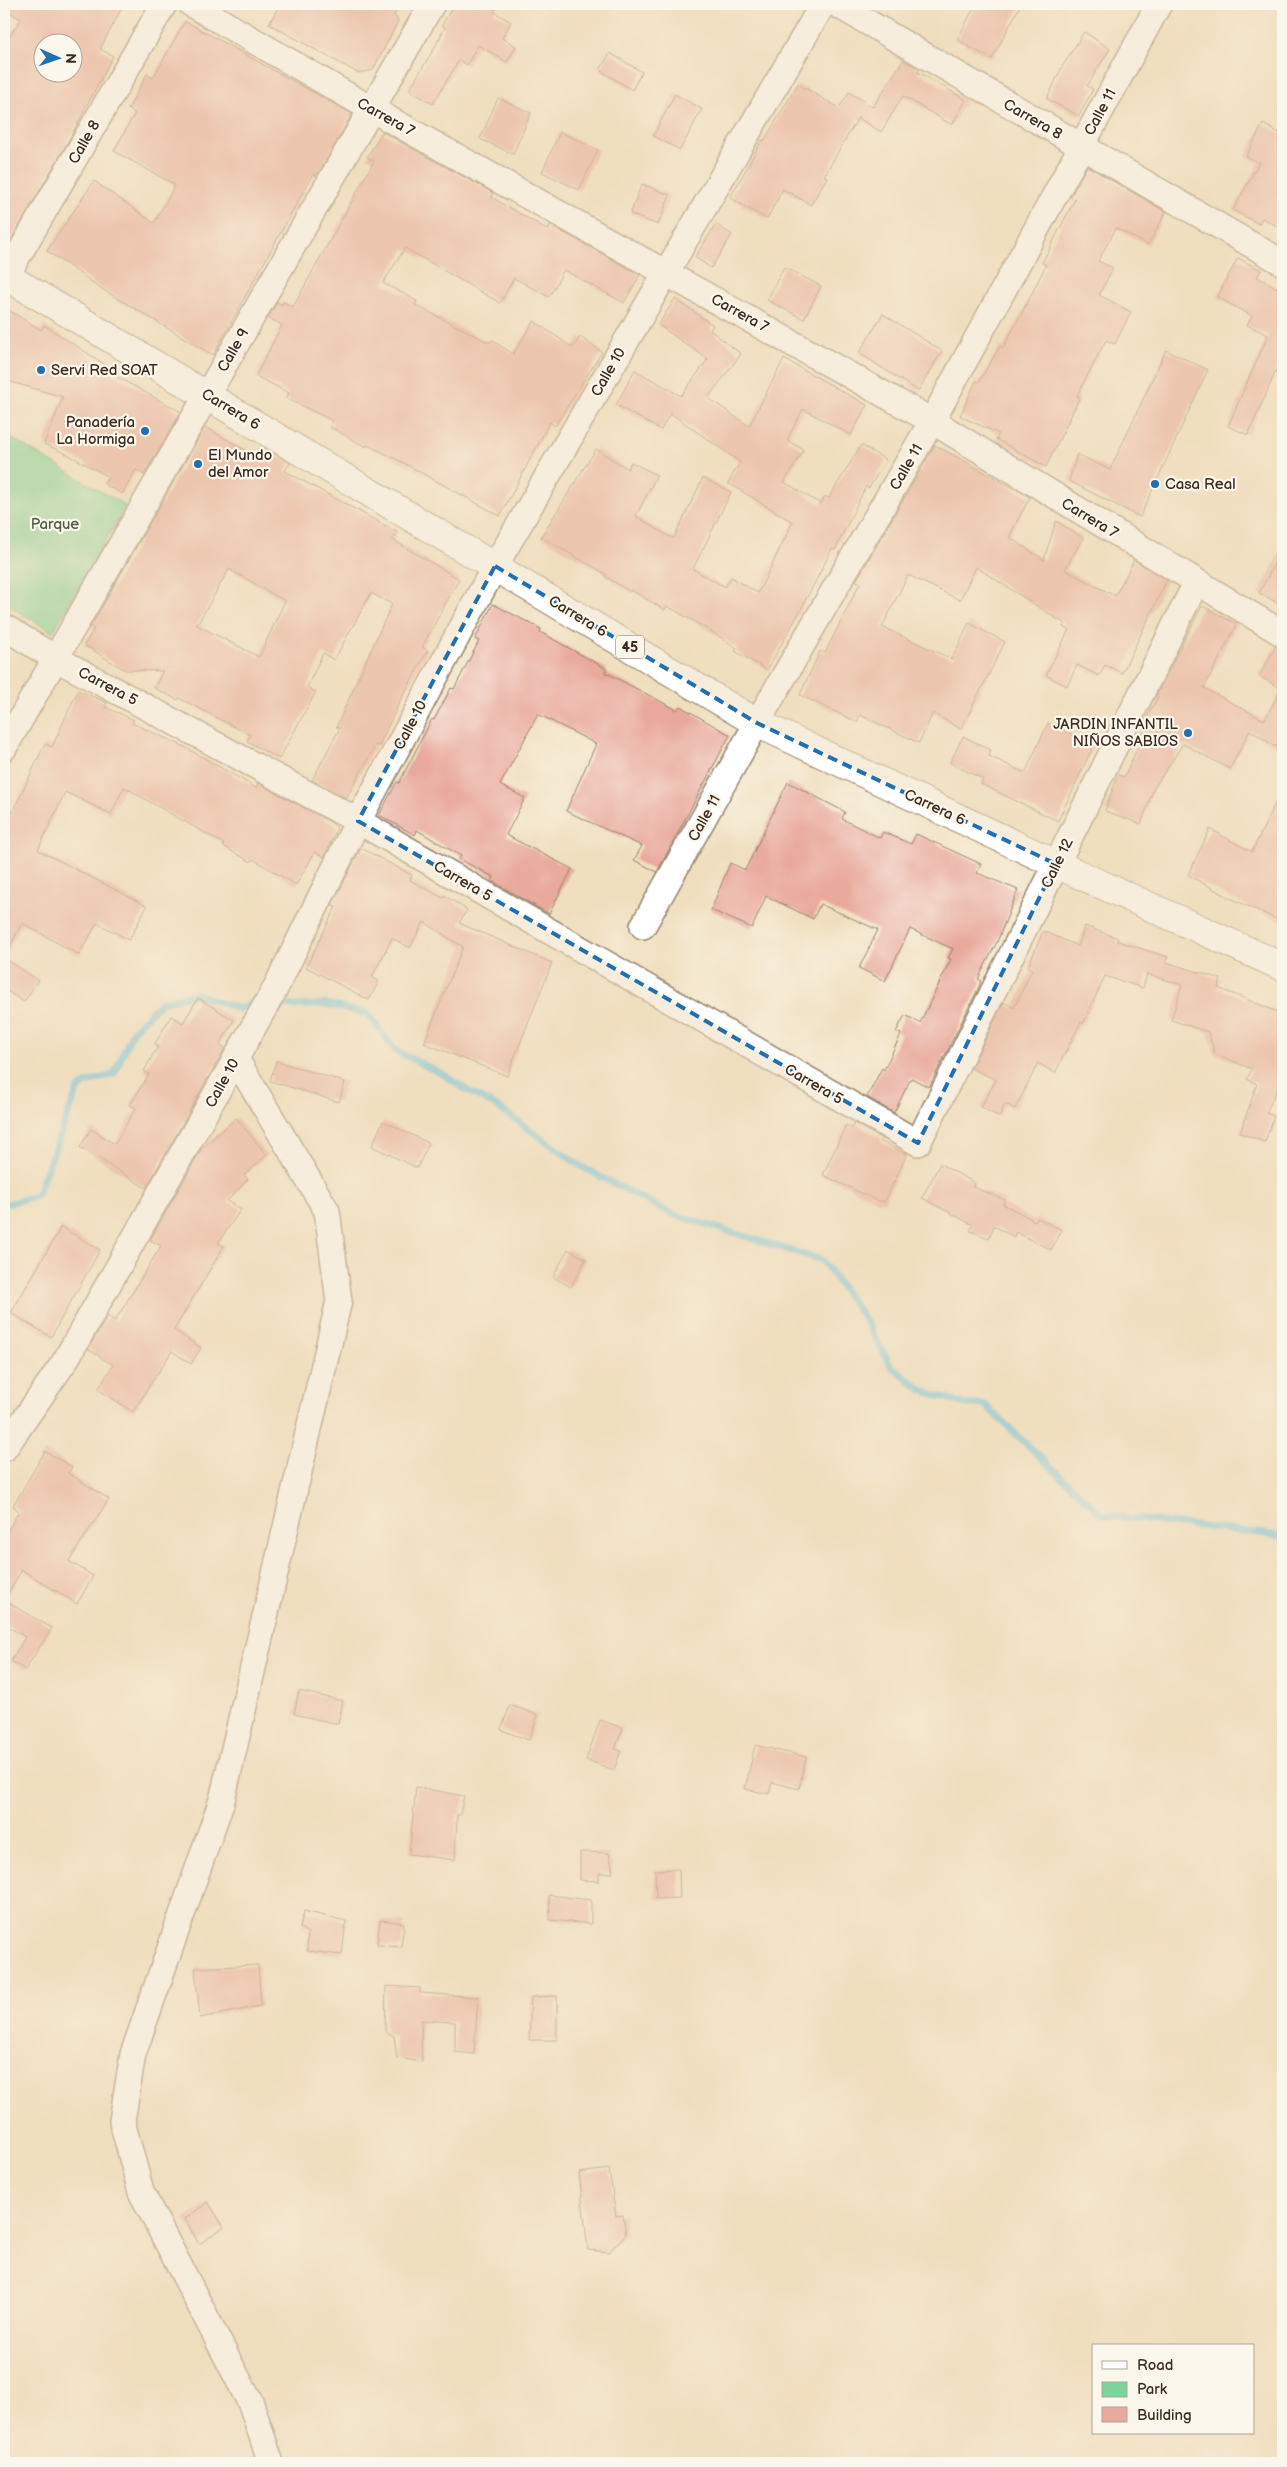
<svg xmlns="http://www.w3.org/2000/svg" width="1287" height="2467" viewBox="0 0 1287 2467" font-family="'Balsamiq Sans',sans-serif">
  <rect width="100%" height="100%" fill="#fbf7ec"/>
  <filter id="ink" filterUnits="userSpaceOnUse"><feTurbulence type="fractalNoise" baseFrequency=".02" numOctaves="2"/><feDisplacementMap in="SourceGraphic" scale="10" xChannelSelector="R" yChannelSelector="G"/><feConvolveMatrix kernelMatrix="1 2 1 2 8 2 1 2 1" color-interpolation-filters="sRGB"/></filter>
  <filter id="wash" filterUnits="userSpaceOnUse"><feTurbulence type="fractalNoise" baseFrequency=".0096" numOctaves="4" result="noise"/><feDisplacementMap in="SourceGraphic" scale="20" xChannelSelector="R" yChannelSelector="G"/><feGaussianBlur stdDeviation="1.12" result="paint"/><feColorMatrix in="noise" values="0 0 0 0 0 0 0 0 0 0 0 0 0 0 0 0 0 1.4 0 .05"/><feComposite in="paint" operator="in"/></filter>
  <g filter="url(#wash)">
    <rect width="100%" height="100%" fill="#f0dfbf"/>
    <!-- green -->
    <polygon fill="#7bd49a" stroke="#5b7f5c" points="4,434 126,506 53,632 4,603"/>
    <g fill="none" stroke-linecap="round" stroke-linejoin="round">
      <!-- stream -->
      <g stroke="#62bfe0" stroke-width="7">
        <polyline points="272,1002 293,1006 325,1004 368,1014 396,1051 444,1075 468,1091 496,1106 582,1167 672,1214 822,1260 865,1320 891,1366 923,1391 965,1404 985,1405 1102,1515 1283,1536"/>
        <polyline points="4,1205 37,1195 77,1091 84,1084 114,1074 133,1031 161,1002 195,994 240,1009 257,999 261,1000"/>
      </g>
    </g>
    <g id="blocks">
      <!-- building -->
      <g fill="#e9a99c" fill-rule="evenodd">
        <path d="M 4,4 L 124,4 L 100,49 L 113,56 L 65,147 L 4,252 L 4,45 L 21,19 L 4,9 ZM 42,42 L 72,42 L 72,72 L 42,72 Z"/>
        <polygon points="280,4 400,4 394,15 398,21 373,70 358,73 269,24"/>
        <polygon points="454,4 499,4 494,12 511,22 502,38 516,46 507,62 478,45 467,65 459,60 433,104 409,90 435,47 445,27 442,25"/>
        <polygon points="976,4 1021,4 992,59 957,40"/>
        <polygon points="185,21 352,114 317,176 313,174 213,355 105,291 47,251 94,181 154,223 175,185 114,151 135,113 128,109 147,74 153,78"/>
        <polygon points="1084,32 1110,49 1087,86 1093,89 1079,116 1047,99 1062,67"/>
        <polygon points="610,53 642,72 632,90 600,70"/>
        <polygon points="903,60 920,69 918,72 966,100 952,125 903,96 881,132 858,118 824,176 827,177 811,205 783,189 767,219 730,198 762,140 764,141 798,84 839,108 849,92 873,107"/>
        <polygon points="675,94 702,109 680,150 653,136"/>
        <polygon points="498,98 531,113 513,154 480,139"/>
        <polygon points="1263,124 1283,135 1283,229 1262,218 1259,224 1233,210 1259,163 1246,156"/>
        <polygon points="382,132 493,193 491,197 548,230 550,225 640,275 624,303 564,270 549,297 514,278 500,303 405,248 383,283 417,301 415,305 490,343 492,340 513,354 534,321 573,348 580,337 602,352 555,426 550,422 500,516 398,460 367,445 366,447 330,427 333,421 286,398 289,393 256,376 282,325 268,318 277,302 282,305 283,302 293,307 374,161 367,157"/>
        <polygon points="560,132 598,150 579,190 542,172"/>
        <polygon points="1087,166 1166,212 1148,245 1116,228 1098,261 1113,268 1099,295 1131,312 1115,344 1106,340 1077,396 1080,397 1046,467 996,439 999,434 960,416 976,381 979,382 1000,346 1003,348 1029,299 1046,265 1042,263 1075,199 1070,197"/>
        <polygon points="642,184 670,195 658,225 630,214"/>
        <polygon points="716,224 732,235 711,268 695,257"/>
        <polygon points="1238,258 1261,270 1257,277 1283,291 1283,355 1248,435 1228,426 1268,335 1247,325 1252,316 1217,297"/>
        <polygon points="784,267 821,286 804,319 767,300"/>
        <polygon points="675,299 713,325 710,330 741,354 708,398 749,426 784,359 867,405 851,435 803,409 787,440 804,450 784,482 821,504 825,496 829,498 861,445 886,460 869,488 866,486 835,550 832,549 799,613 767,670 735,651 737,648 702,626 667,606 665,610 631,590 630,592 605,576 606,574 541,537 596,449 628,469 631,462 657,475 636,516 668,536 674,538 703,478 731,492 693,569 725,587 731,577 758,593 793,522 728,483 740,462 670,413 661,430 616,405 635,370 681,396 708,359 658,325"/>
        <polygon points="4,307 41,330 44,325 112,369 110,373 181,412 144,475 136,470 122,494 104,484 109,477 67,454 44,444 63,397 4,380"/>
        <polygon points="883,314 942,351 918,391 859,353"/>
        <polygon points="1166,350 1208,370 1140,517 1069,481 1077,454 1110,470"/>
        <path d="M 205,427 L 259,458 L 265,448 L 290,463 L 285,471 L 397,532 L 393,540 L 459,579 L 422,647 L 428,650 L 399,703 L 379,746 L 376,745 L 346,798 L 312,780 L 340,728 L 336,727 L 392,604 L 371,593 L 334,660 L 323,653 L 307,687 L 316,692 L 279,759 L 247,741 L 250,735 L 179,698 L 178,700 L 154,688 L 163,671 L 125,670 L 84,645 L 94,629 L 91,626 ZM 229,569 L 285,601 L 259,657 L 197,625 Z"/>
        <polygon points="935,445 1030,497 1009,537 1044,560 1056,521 1083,538 1065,570 1115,596 1134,560 1167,580 1122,673 1105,665 1099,676 1077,665 1067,686 1046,675 1069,630 1063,627 1065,624 976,567 960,600 908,575 882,627 952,659 969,623 1005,642 961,729 933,713 919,743 860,715 857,722 800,695 820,651 825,653 860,583 856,581"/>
        <polygon points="1283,547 1283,606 1259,593"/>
        <polygon points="493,604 541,629 540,632 607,669 605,672 677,710 680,706 730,735 657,872 634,860 642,846 566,811 596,744 538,714 500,785 525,798 506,835 572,869 549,914 492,881 494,877 459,859 461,856 417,830 415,835 379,815 397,782 399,783 432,719 434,720 451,688 454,689 479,641 475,639"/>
        <polygon points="1202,606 1237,624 1204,688 1264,720 1282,689 1259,676 1276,646 1283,648 1283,736 1276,747 1250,730 1230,769 1183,744 1154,788 1141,824 1105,811 1118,775 1124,777 1138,747 1146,725 1143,724 1158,697 1156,696"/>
        <polygon points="78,690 107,703 105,707 134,720 132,723 185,747 256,788 258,783 332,823 337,828 324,857 315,852 296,885 253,859 251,862 223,846 224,844 124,787 111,814 65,792 38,850 147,906 129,940 97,923 79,955 22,923 4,958 4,830 45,744 52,747"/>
        <polygon points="1048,723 1094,745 1058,821 981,784 983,779 950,763 963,736 991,750 989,756 1025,773"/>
        <polygon points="788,782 845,812 842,819 880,838 883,832 911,844 916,834 981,864 977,873 1018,890 997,942 978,979 981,981 978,989 929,1087 911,1078 894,1113 867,1097 882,1068 884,1070 901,1034 896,1032 905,1015 920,1023 951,959 948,958 953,949 910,929 885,981 859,968 878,930 820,904 813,919 766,896 752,928 711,910 730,863 745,870"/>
        <polygon points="1283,787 1283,922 1230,898 1188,875 1210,829 1252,852"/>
        <polygon points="361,848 412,875 410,880 443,898 444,895 467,910 459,923 552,963 507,1076 424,1043 463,947 424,922 410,948 392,938 372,977 379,981 369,1000 306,967 336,907 332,905"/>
        <polygon points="1085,926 1118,938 1117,941 1168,957 1166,962 1221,979 1218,988 1283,1014 1283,1076 1266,1113 1274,1116 1265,1142 1240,1133 1257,1084 1247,1079 1252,1069 1215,1054 1208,1032 1171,1020 1182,985 1147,974 1143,988 1105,976 1083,1024 1081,1022 1055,1073 1038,1063 1015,1109 1005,1104 999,1117 981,1107 996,1080 971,1068 1004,1002 1014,1008 1032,969 1028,967 1043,931 1078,946"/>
        <polygon points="4,958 38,980 24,1002 4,989"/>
        <polygon points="198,998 234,1020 220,1044 225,1048 146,1188 80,1147 91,1129 115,1144 136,1108 130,1105 149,1074 144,1071 158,1046 155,1044 171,1016 183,1023"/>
        <polygon points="276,1061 345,1082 339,1102 270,1081"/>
        <polygon points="236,1118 267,1155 244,1175 248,1179 227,1201 241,1209 218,1243 224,1246 174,1330 201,1348 191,1364 172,1351 133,1412 98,1389 113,1365 88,1349 108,1316 115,1321 161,1246 150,1240 202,1148"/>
        <polygon points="383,1121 429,1143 417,1168 372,1146"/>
        <polygon points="854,1123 882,1139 880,1141 907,1154 885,1201 878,1201 823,1175 846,1125 852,1128"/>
        <polygon points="940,1164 975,1183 973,1187 1005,1200 1003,1204 1035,1221 1037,1218 1062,1230 1051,1250 1016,1232 1014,1237 994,1226 989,1238 970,1231 973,1225 922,1198"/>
        <polygon points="61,1227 100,1250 51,1337 11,1313"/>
        <polygon points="568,1249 586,1259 571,1287 553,1277"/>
        <polygon points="45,1451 72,1467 68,1473 109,1499 69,1561 93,1576 77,1604 22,1570 4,1600 52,1628 25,1670 11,1661 25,1637 4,1624 4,1537 19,1511 13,1506"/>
        <polygon points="299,1691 343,1701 338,1724 294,1714"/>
        <polygon points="510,1705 538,1715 529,1740 501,1730"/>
        <polygon points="600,1720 623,1728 615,1749 621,1751 614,1770 586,1760"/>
        <polygon points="755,1745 806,1757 799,1789 772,1782 769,1794 745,1789"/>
        <polygon points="416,1787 464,1796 460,1815 457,1815 455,1860 409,1854"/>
        <polygon points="580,1852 609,1853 613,1873 599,1873 599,1881 580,1880"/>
        <polygon points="679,1869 680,1898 656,1899 655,1870"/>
        <polygon points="549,1895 591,1900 591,1924 550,1920"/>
        <polygon points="304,1911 346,1921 342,1955 307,1951 308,1933 300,1928"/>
        <polygon points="380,1920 404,1923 401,1947 377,1945"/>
        <polygon points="258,1965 261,2006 200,2018 195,1968"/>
        <polygon points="386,1986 420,1988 420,1993 478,1997 474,2054 455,2052 455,2022 421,2020 422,2062 397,2058 394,2036 385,2031"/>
        <polygon points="557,1996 557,2040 529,2040 531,1997"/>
        <polygon points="609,2169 616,2216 623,2215 626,2234 609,2252 588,2250 579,2173"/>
        <polygon points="208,2202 224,2227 199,2244 185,2219"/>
      </g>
    </g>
  </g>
  <g filter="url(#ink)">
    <use href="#blocks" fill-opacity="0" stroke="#96846e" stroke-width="1"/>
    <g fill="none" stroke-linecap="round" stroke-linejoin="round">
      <defs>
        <g id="street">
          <polyline points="191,4 371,109 932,421 1283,634"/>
          <polyline points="836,4 1283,263"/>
          <polyline points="4,280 164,4"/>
          <polyline points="4,627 55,658 358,821 918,1143 1196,583"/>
          <polyline points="4,748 432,4"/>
          <polyline points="643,926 757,723 932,421 1159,4"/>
          <polyline points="236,1059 327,1211 339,1301 222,1800 133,2054 122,2121 141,2192 251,2404 271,2463"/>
          <polyline points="4,1449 65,1361 275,989 358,821 495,566 823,4"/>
        </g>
        <polyline id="primary" points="4,275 757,723 1056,864 1283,967"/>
      </defs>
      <!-- street casing -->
      <use href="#street" stroke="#96846e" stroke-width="28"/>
      <!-- primary casing -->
      <use href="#primary" stroke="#96846e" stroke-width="30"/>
      <!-- street -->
      <use href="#street" stroke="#fff" stroke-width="25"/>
      <!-- primary -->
      <use href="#primary" stroke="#fff" stroke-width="28"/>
    </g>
  </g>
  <!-- marked area -->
  <path d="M0 0H1287V2467H0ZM 495,566 L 757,723 L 1056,864 L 918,1143 L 358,821 Z" fill="#f0dfbf" fill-opacity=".55" fill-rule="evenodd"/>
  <path fill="none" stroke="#1f6fb2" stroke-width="4" stroke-dasharray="10 6" stroke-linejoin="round" d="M 495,566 L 757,723 L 1056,864 L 918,1143 L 358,821 Z"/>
  <!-- markers -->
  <g fill="#1f6fb2" stroke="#fbf7ec" stroke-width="2">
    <circle cx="41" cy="370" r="5"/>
    <circle cx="145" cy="431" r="5"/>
    <circle cx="198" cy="464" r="5"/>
    <circle cx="1155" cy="484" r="5"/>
    <circle cx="1188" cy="733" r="5"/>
  </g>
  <g text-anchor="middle" stroke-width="4.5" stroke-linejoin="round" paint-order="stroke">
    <!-- shield labels -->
    <rect fill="#fbf7ec" stroke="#75685c" stroke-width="1" x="616" y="635.5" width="28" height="23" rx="4"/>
    <g font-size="14" font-weight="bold" fill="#3b2a1e">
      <text x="630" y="652">45</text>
    </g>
    <!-- street labels -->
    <g font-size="15" fill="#3b2a1e" stroke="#fbf7ec">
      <text transform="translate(1100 112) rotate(-62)" y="5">Calle 11</text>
      <text transform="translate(386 117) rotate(29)" y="5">Carrera 7</text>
      <text transform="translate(1033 119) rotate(30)" y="5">Carrera 8</text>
      <text transform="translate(84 142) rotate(-60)" y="5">Calle 8</text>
      <text transform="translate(740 313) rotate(29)" y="5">Carrera 7</text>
      <text transform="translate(233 350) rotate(-60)" y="5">Calle 9</text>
      <text transform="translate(608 372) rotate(-60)" y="5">Calle 10</text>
      <text transform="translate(231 409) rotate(31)" y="5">Carrera 6</text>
      <text transform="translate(906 467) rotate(-60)" y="5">Calle 11</text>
      <text transform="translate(1090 518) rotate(31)" y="5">Carrera 7</text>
      <text transform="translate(578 616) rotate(31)" y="5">Carrera 6</text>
      <text transform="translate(108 686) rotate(28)" y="5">Carrera 5</text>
      <text transform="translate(410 725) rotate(-62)" y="5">Calle 10</text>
      <text transform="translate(935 807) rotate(25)" y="5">Carrera 6</text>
      <text transform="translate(704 818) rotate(-61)" y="5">Calle 11</text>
      <text transform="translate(1057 863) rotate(-64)" y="5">Calle 12</text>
      <text transform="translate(463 881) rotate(30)" y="5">Carrera 5</text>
      <text transform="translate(222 1083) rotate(-61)" y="5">Calle 10</text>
      <text transform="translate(814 1084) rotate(30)" y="5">Carrera 5</text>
    </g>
    <!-- poi labels -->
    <g font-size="15" fill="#3b2a1e" stroke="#fbf7ec" text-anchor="start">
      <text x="51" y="375">Servi Red SOAT</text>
      <text x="135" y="427" text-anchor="end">Panadería<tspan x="135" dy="17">La Hormiga</tspan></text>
      <text x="208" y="460">El Mundo<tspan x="208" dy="17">del Amor</tspan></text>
      <text x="1165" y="489">Casa Real</text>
      <text x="1178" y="729" text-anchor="end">JARDIN INFANTIL<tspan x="1178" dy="17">NIÑOS SABIOS</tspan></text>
    </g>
    <!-- park labels -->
    <g font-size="15" fill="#4e5d43" stroke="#fbf7ec">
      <text x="55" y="529">Parque</text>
    </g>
  </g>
  <!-- margin -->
  <rect width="1287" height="2467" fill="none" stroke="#fbf7ec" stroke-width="20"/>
  <!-- legend -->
  <rect x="1092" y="2344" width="162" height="90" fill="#fbf7ec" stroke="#aea59a"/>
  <rect x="1102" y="2361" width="25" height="8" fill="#ffffff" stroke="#aea59a"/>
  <text x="1137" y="2370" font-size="15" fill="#3b2a1e">Road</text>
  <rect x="1102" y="2382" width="25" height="15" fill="#7bd49a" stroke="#aea59a"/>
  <text x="1137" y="2394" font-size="15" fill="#3b2a1e">Park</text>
  <rect x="1102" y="2407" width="25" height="15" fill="#e9a99c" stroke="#aea59a"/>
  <text x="1137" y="2420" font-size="15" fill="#3b2a1e">Building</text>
  <!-- north arrow -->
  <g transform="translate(58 58) rotate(92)"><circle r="24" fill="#fbf7ec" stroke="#aea59a"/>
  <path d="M0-4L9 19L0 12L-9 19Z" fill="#1f6fb2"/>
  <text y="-8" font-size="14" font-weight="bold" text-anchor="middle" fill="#3b2a1e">N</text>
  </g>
</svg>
